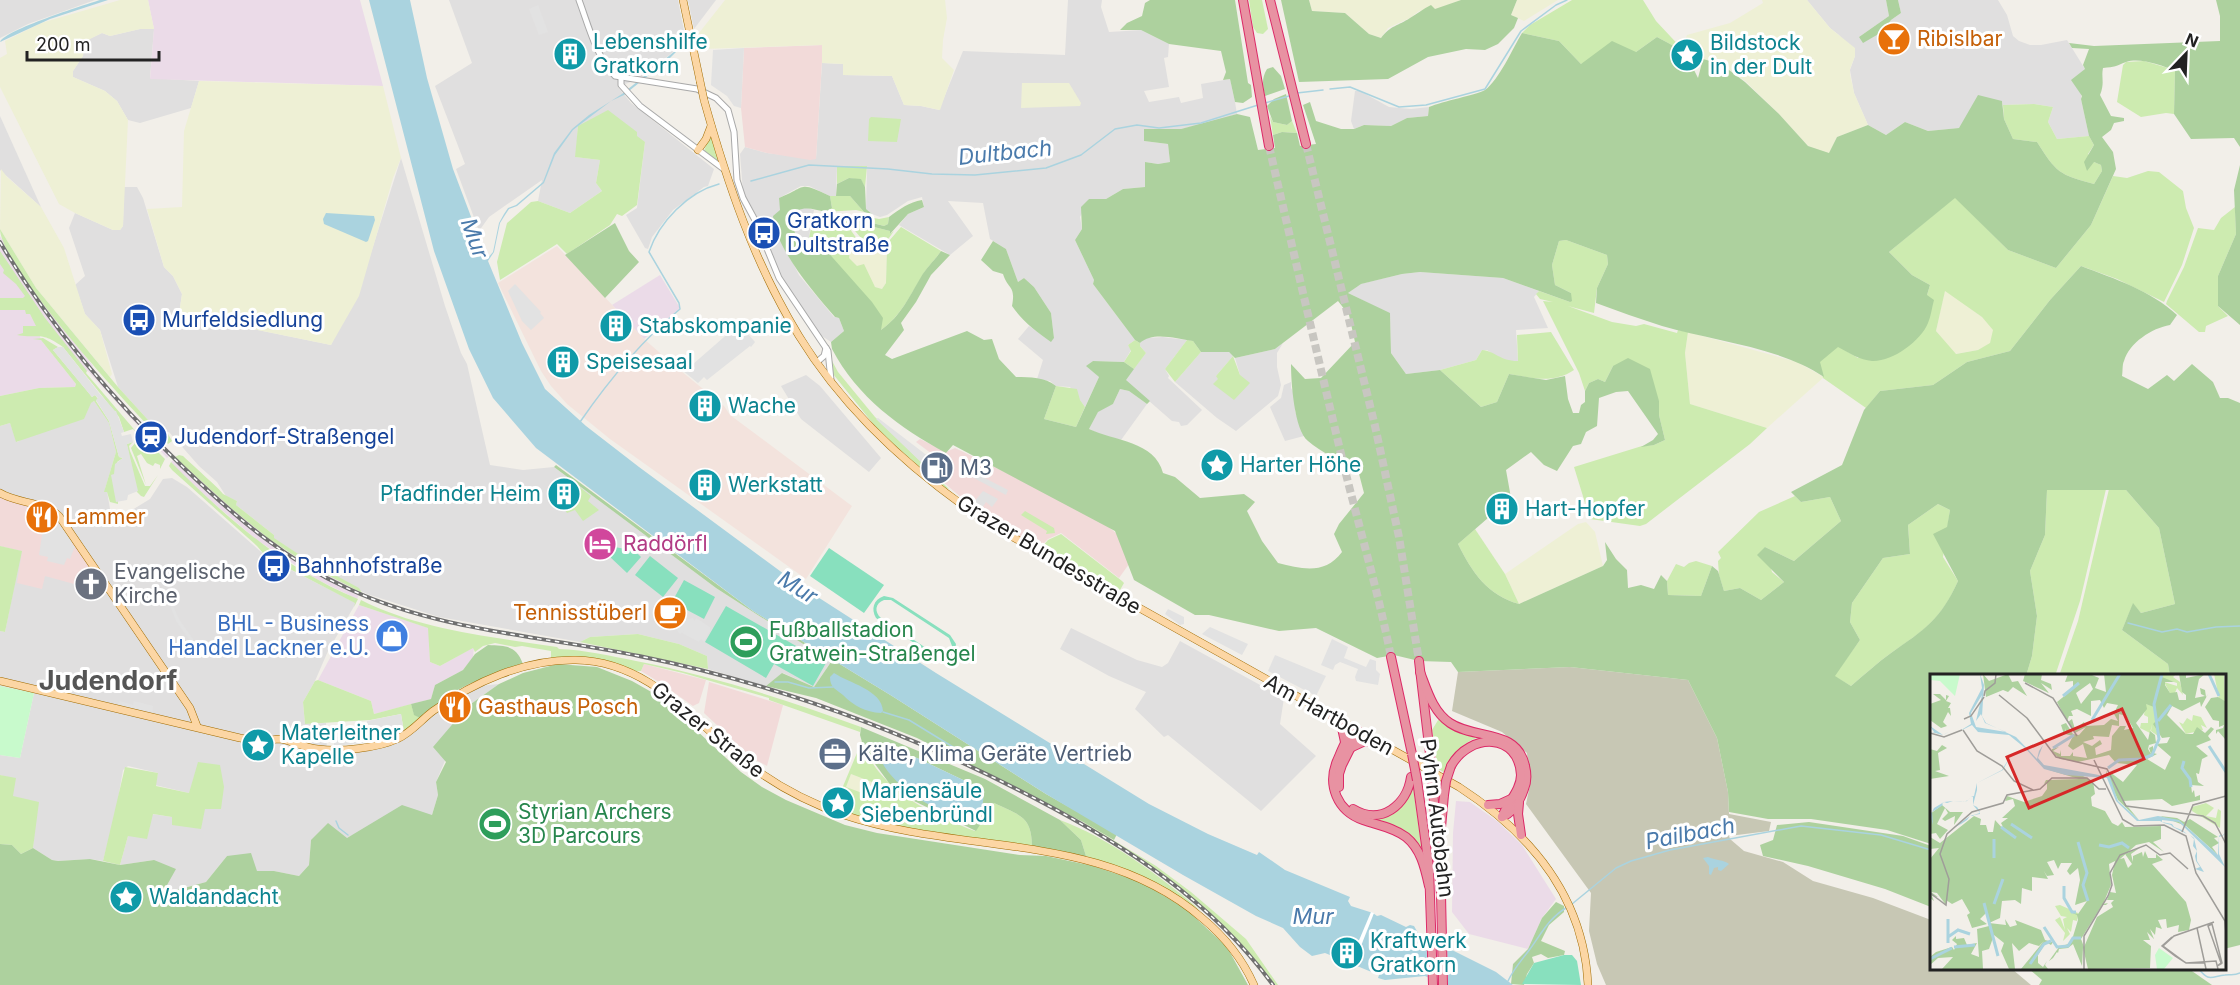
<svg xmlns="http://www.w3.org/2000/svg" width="2240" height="985" viewBox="0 0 2240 985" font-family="Inter,sans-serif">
  <rect width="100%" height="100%" fill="#f2efe9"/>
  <!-- residential -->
  <g fill="#e0dfdf">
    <polygon points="0,0 95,0 28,24 0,38"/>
    <polygon points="449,0 678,0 686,41 643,77 618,87 631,103 714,169 708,186 704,187 673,210 652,237 648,249 645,248 626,215 637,208 645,142 578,126 576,157 600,160 596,183 602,191 570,213 538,201 542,180 489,217 479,231 456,169 465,164 435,86 472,63"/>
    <polygon points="688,0 716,0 694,29"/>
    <polygon points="1068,0 1102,0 1101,7 1109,32 1141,30 1169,44 1168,57 1164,58 1169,87 1144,91 1149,102 1179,97 1181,103 1203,98 1201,84 1230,79 1235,102 1237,114 1216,121 1181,129 1144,129 1144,141 1168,144 1170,162 1158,164 1145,162 1145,187 1123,189 1106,199 1089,199 1080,217 1082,229 1075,240 1094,280 1093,284 1135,340 1128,345 1131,350 1124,362 1093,361 1087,366 1099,377 1085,407 1070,387 1056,386 1050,381 1037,379 1043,360 1018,339 1029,326 1051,341 1054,338 1051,313 1034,287 1024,278 1018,282 1006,249 990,239 983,203 948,201 973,236 950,255 899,225 908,214 924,207 922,197 908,201 887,215 880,217 872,214 866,209 867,167 837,166 836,196 830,196 809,186 801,186 779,198 787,251 799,275 834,317 839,318 844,331 831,342 822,336 775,271 759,220 743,192 740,154 745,147 767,153 816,159 822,63 843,64 843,75 892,76 904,105 921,106 939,110 963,51 1065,55"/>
    <polygon points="1807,0 1886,0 1889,16 1859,37 1882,32 1891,20 1901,13 1898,0 1998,0 2007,15 2013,36 2019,41 2030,45 2041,45 2067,40 2085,69 2081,99 2089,136 2057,139 2048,122 2053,107 2034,104 2003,105 2002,101 1959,128 1928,131 1905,122 1886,135 1868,125 1854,93 1850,70 1855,56 1839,35 1830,28"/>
    <polygon points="140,29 154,29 150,78 199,81 191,108 140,123 128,120 117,101 105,91 73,77 73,71 83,56 84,46 89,39 102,33 110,36"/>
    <polygon points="1355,91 1360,91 1389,107 1411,109 1429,107 1428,116 1407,118 1391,126 1364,125 1354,129 1351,121"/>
    <polygon points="0,116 41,207 0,170"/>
    <polygon points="401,158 445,306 461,353 467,364 490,465 523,470 554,467 716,588 831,662 814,687 783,673 766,686 708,669 707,656 679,644 638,634 590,637 580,642 439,617 367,594 342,582 273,538 274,535 236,505 237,501 226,496 217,482 199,466 169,432 159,432 118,387 100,330 85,314 75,285 85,276 69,228 75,213 113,230 120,230 123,226 124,187 137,187 143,198 164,267 173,276 182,294 179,314 331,345 369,259"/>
    <polygon points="802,207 814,210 808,242 796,236 790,217 795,211"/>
    <polygon points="1420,272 1503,278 1539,291 1534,297 1548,328 1516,330 1518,361 1504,361 1487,350 1482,350 1476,360 1440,370 1406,374 1391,353 1390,314 1348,293 1360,284 1402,274"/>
    <polygon points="1163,337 1187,340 1165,369 1169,376 1168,378 1202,410 1187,425 1181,426 1179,422 1172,421 1125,380 1146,353 1140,346 1140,343 1146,338"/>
    <polygon points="1283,343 1277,353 1277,367 1281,385 1278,396 1236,431 1217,418 1175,382 1201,352 1229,352 1233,356 1216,376 1240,375 1235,358 1275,349"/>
    <polygon points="806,375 820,386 881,458 869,472 801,419 781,386"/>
    <polygon points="1291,382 1291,388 1295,395 1295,411 1304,436 1285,441 1270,407 1281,398 1284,385"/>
    <polygon points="1120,389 1129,391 1147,404 1121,440 1102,435 1089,429 1098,411 1113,404"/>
    <polygon points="94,401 109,423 116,452 105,489 107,491 110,509 123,513 132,510 150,499 163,479 172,478 187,487 283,571 291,570 356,603 328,651 315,681 303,702 305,724 326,723 327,754 366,750 403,740 430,717 479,686 499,684 468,706 436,782 438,795 432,815 370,826 347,838 311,840 309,865 299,876 274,871 257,871 227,856 206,882 161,894 154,860 120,865 128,836 152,814 172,817 172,824 205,809 221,809 189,793 155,785 158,773 128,766 123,770 116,811 103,861 90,859 58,861 52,860 33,848 34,834 12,796 15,779 0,775 0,755 20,758 34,693 0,686 0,631 5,632 21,551 0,546 0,426 10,423 17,442"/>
    <polygon points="1071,628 1137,660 1162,667 1168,663 1180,641 1284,698 1280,724 1316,756 1261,811 1168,735 1164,737 1135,709 1146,692 1109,676 1060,649"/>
  </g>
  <!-- commercial -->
  <g fill="#f2dad9">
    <polygon points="823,45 816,159 810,160 767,153 745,147 741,108 744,48"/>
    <polygon points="920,439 946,452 955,448 1048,493 1104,523 1117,534 1129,564 1119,578 1061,533 1048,539 1040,547 988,520 930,471 928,461 932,454 916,442"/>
    <polygon points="0,496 50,509 90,567 85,587 45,576 42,589 17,583 22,551 0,546"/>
    <polygon points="644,664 706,680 699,703 693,706 659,682 641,671"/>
    <polygon points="709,682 783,705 767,766 752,758 704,713"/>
  </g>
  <!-- industrial -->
  <g fill="#ebdbe8">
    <polygon points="148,0 360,0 383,86 150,79 154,29"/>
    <polygon points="0,236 17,264 59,324 93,366 92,367 141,424 172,453 167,458 88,371 85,372 49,326 30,314 37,326 41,340 76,384 75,387 39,388 0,396"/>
    <polygon points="660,275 680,308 644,339 612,305"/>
    <polygon points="176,457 269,539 294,556 360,592 357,599 318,580 257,540 211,501 176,468 171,462"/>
    <polygon points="359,605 429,628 430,662 440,666 474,647 473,657 463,670 435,685 431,699 374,714 371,701 318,680"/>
    <polygon points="1456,801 1470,802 1497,821 1522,845 1556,899 1542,918 1528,949 1469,934 1452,912 1453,833"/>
  </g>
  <!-- military -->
  <polygon fill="#f3e3dd" points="557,246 644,339 676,367 724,406 730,415 852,506 806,579 610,439 567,404 551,386 541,371 498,283"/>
  <!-- construction -->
  <polygon fill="#c7c7b4" points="1570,667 1688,680 1717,738 1728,792 1729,814 1771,822 1769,831 1729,836 1730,839 1744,851 1783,862 1813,881 1873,898 1931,920 1931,968 2012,969 2031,985 1606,985 1597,964 1589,931 1591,893 1526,804 1530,785 1527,753 1502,732 1452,711 1458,672"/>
  <!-- farmland -->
  <g fill="#eef0d5">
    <polygon points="120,0 148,0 154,29 140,29 110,36 102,33 90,39 84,46 83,56 73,71 73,77 105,91 117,101 128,120 123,226 120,230 113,230 75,213 59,204 0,87 0,58 7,54 5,41 41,23"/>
    <polygon points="725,0 945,0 947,18 943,40 942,58 954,70 940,110 921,106 904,105 892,76 843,75 843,64 822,63 822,45 702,49 699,33"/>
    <polygon points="1309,0 1461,0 1435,10 1419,11 1410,18 1388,28 1381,38 1369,34 1345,13 1312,11"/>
    <polygon points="1517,0 1558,0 1524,21 1511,15"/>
    <polygon points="1762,0 1807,0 1830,28 1855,48 1855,56 1850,69 1850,74 1854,93 1868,125 1837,137 1829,154 1808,146 1779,114 1745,81 1721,64 1703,59 1683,45 1687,35 1730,23 1763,3"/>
    <polygon points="199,81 383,86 401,158 393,178 359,296 331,345 179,314 182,294 173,276 164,267 147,209 182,207 184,131"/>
    <polygon points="1022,83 1069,83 1081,103 1080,106 1021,108"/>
    <polygon points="1,169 7,177 41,207 64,248 85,314 100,330 112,374 110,377 36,288 0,229"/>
    <polygon points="860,243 865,249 873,251 887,248 886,283 882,289 875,287 868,276 848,258 850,248"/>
    <polygon points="1945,290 1982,317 1994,330 1990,344 1978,350 1955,354 1936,331"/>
    <polygon points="1688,332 1797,362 1824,377 1767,428 1690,404 1685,353"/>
    <polygon points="1586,522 1595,532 1603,566 1519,604 1505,574 1578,524"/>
    <polygon points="851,774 878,784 872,798 845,787"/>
  </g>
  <!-- grass -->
  <g fill="#cdebb0" fill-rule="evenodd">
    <polygon points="1249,0 1262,0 1268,29 1263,34 1257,33 1253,27"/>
    <polygon points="1572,0 1643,0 1656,21 1685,52 1657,37 1636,52 1581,64 1559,41 1522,33 1530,25"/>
    <polygon points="2144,61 2175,70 2174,114 2166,113 2141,117 2117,102 2123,65 2126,62"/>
    <path d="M 2034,104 L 2053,107 L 2048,122 L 2057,139 L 2089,136 L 2094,145 L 2088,154 L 2094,162 L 2101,165 L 2102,171 L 2094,184 C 2059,175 2056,172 2037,142 L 2013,139 L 2004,119 L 2003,105 Z"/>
    <polygon points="608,110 637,132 637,136 645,142 637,205 622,216 617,214 610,225 567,254 557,244 500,280 497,262 507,223 531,202 538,201 570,213 602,191 596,183 600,160 575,157 578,126"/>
    <polygon points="1270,116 1273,122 1287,125 1292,121 1297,133 1282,132 1273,135"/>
    <polygon points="871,117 901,119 897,142 868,141 869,119"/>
    <polygon points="711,132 720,165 704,151"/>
    <polygon points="837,166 867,166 865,187 861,180 849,178 837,184"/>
    <path d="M 2148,171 L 2159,172 L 2183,191 L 2186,208 L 2194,228 L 2182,265 L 2164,302 L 2117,279 L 2081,266 L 2050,300 L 2010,351 L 1967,362 L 1933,385 L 1880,391 L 1866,408 L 1823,378 L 1819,362 L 1838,346 L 1858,358 L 1927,295 L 1930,285 L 1912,275 L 1889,252 L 1955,197 L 2008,250 L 2056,268 L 2091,225 L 2113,176 L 2127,178 ZM 1945,291 L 1982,317 L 1993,330 L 1990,343 L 1978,350 L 1956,354 L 1936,331 Z"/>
    <polygon points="830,196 850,196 864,212 856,210 826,212 832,208"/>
    <polygon points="2235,207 2236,234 2218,276 2218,306 2228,316 2206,326 2205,332 2199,332 2166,304 2167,301 2184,267 2198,228 2214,230 2221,218"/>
    <path d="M 819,214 L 847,215 L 847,225 L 860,243 L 850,248 L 849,258 L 857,266 L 864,264 L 875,287 L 882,289 L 886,283 L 887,248 L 883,248 L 901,227 L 941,251 C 935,260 926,268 921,278 C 909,297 900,317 881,330 L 808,242 L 814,215 Z"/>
    <path d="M 854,214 L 879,219 L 889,217 L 888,224 L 884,226 L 866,221 L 870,226 L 890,231 L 890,234 L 894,231 C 887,241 881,250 868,246 L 849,224 L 849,217 Z"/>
    <path d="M 0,229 L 36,288 L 118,387 L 159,432 L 163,431 L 168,434 L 172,441 L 168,444 L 162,436 L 160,438 C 129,407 0,266 0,229 Z"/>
    <polygon points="1566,240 1607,255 1608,264 1597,288 1594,313 1568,306 1612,322 1636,326 1644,324 1677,333 1678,330 1688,332 1685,353 1690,404 1767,428 1750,444 1646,524 1640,526 1590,519 1574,467 1642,446 1654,445 1665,440 1659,415 1659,401 1613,366 1605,382 1598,379 1589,383 1585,391 1579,373 1543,301 1553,302 1540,299 1536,294 1539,291 1570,302 1571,293 1555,285 1552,265 1559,241"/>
    <path d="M 0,251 L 45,318 L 87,371 L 86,373 L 138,434 L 133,429 L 124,432 L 119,417 L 63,347 C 40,331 41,339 17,335 L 23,333 L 23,326 L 36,326 L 30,314 L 26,314 L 25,310 L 0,310 L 0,298 L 23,298 L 25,296 L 16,284 L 3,273 L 4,270 L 0,264 Z"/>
    <path d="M 1551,332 L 1574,370 C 1553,384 1533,378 1509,374 L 1497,402 L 1481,407 L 1440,370 L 1476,360 L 1482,350 C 1496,351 1499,361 1518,361 L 1517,335 Z"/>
    <polygon points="43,338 58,347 53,350 92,397 95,395 98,399 96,401 109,421 119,457 123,458 117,462 118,504 110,502 107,492 104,492 116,452 109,423 94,401 91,403 84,419 16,442 10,423 0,426 0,396 39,388 75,387 76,384 41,340 33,339"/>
    <polygon points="1135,340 1140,343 1140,346 1146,353 1134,369 1124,362 1131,351 1128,345"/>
    <polygon points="1187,340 1193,341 1201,352 1175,382 1165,369"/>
    <polygon points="1233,356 1240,375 1250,383 1234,400 1213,384 1218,379 1216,376"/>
    <polygon points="831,359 838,372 875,417 949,489 942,487 879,431 833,374"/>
    <polygon points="1056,386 1077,389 1080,400 1085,407 1076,427 1044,419"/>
    <polygon points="134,438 137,438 151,454 156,450 165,459 160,469 160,465 155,463 153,466 147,463 141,454 137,456 146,485 131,448 135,443"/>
    <polygon points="126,441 127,444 133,442 129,446 130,451 145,486 150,486 158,475 144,497 141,496 137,492"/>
    <path d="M 179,455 L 183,456 C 190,463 221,490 223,494 L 237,501 L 236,505 L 274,535 L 274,538 L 309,561 L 359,588 L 362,593 L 310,566 L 269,539 L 232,509 L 179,461 L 175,457 Z"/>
    <path d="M 171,462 C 225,517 286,570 358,599 L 354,607 L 355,603 L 284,566 L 278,571 L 257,546 L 172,470 L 169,466 Z"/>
    <polygon points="567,477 591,496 588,501 599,510 583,521 575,510 567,513 565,510 554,483"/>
    <polygon points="2106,489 2080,601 2055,676 2026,676 2032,656 2037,616 2030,571 2045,535 2047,490"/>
    <polygon points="2109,489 2126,490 2159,528 2175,604 2141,613 2133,604 2122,630 2168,664 2170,676 2059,676 2078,621"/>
    <polygon points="1795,496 1801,502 1830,497 1841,521 1794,561 1765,547 1772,572 1784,582 1761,600 1740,588 1724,591 1719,575 1718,561 1721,558 1718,552 1759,512"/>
    <path d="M 1938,504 L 1950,510 L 1943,557 L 1958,581 C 1941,620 1924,630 1891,653 C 1877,663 1864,675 1851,686 L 1834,676 L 1860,640 L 1850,622 L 1852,603 L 1883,558 L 1910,554 L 1908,525 Z"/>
    <polygon points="1025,511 1054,528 1055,533 1046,534 1047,531 1021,515"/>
    <path d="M 1475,529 L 1505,574 L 1519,604 C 1487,595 1472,572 1458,544 Z"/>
    <polygon points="1061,534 1122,581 1124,583 1120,590 1109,587 1099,578 1042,547 1048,540"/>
    <polygon points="0,546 22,551 5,632 0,631"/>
    <polygon points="1696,561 1712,566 1701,596 1668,595 1667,581 1676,564 1684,567 1689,563"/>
    <path d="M 361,600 C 420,630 492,637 557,647 L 559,649 C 585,650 611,656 636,661 C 713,676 788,700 861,727 L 860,732 L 769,700 L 769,698 L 683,673 L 644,664 L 641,671 C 634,672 629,668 623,667 C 599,661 574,657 551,658 L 551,651 L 522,646 L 515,647 L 495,643 L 483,646 L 475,652 L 473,648 L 440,666 L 430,662 L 428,628 L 359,605 Z"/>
    <polygon points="638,634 679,644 707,656 708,669 580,642 590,637"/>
    <polygon points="318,680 371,701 374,714 411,704 414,714 420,718 404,732 401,714 370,720 305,724 303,702 315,681"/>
    <path d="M 1440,717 L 1485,736 L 1520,761 C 1512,756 1496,741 1487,739 C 1466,733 1453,758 1445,773 L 1437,768 L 1432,730 Z"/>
    <path d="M 1352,735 L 1354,735 C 1348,749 1337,763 1336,778 C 1333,826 1403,834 1412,779 L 1422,851 C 1416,846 1411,836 1403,832 C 1391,825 1376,823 1363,818 C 1319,802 1337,765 1352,735 Z"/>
    <path d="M 862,741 C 877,789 932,815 975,831 L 994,803 C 1021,816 1032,816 1032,848 L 884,826 L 830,810 L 841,791 ZM 851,774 L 877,784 L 873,797 L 846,787 Z"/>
    <polygon points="198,762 220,765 224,787 221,809 205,809 201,829 172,825 172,817 153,814 147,839 128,836 120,865 103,861 125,767 158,773 156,786 189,793"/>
    <polygon points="0,775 16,778 13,796 39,802 33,848 21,854 12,845 0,844"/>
    <path d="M 1060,820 C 1107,837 1162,877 1200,910 L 1145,877 L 1086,856 L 1081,840 Z"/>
    <path d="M 1085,823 L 1156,866 L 1191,892 L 1246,939 L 1278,985 L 1274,985 C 1221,912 1162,870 1085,825 Z"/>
  </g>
  <!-- forest -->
  <g fill="#add19e" fill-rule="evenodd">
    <polygon points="1150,0 1235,0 1248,83 1251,85 1252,97 1243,103 1235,102 1230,79 1223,80 1226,72 1221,51 1169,44 1141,30 1120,30 1127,23 1142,16 1145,3"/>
    <path d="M 1281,0 L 1309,0 L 1312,11 L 1345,13 L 1369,34 L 1381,38 C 1391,25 1398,26 1410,18 C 1418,13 1423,9 1431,5 L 1435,9 L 1461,0 L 1517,0 L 1511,15 L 1518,18 L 1514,28 L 1498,44 L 1485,50 L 1466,49 L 1428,57 L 1388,79 L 1299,82 Z"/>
    <polygon points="1886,0 1898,0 1901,13 1891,20 1882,32 1863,43 1859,37 1889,16"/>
    <path d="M 2216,0 L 2240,0 L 2240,147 L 2234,138 L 2191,139 L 2174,114 L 2175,70 C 2161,66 2141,57 2126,62 C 2116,66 2115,67 2103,68 C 2101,79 2105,82 2100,95 L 2111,116 L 2124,118 L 2124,121 L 2114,123 L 2111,130 L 2102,137 L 2113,152 L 2116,169 L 2091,225 L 2056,268 L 2008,250 L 1955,198 L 1889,252 L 1912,275 L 1930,285 L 1927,295 L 1934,300 C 1932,307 1931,316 1928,323 C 1921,341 1892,362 1872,361 C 1860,360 1849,353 1838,347 L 1820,362 L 1824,377 C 1780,347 1713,341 1662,326 C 1640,319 1618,311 1596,303 L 1597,288 L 1608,264 L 1607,255 L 1566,240 L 1559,241 L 1552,265 L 1555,285 L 1571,293 L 1572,301 L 1570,302 L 1503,278 L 1420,272 L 1402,274 L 1361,284 L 1348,293 L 1390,313 L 1391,353 L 1406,374 L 1440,370 L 1481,407 L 1497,402 L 1509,374 L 1546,380 L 1565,376 L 1568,399 L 1573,413 L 1579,413 L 1581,405 L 1585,402 L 1585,391 L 1589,383 L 1598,379 L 1605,382 L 1613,366 L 1628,358 L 1650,369 L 1659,401 L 1659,415 L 1665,440 L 1654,445 L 1641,447 L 1653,440 L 1658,434 L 1628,391 L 1616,392 L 1599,398 L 1597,426 L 1586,432 L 1581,444 L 1573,446 L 1557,471 L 1544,465 L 1531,452 L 1506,470 L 1511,498 L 1458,544 C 1472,572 1487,595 1519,604 L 1603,566 L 1607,560 L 1605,542 L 1616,559 L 1627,570 L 1628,588 L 1641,585 L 1654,589 L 1661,575 L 1667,581 L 1668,595 L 1701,596 L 1712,566 L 1718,571 L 1724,591 L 1740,588 L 1761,600 L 1784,582 L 1757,555 L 1765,547 L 1794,561 L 1841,521 L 1830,497 L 1801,502 L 1791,492 L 1842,465 L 1864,410 L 1880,391 L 1933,385 L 1967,362 L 2010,351 L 2050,300 L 2081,266 C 2115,279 2150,290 2177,315 L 2170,325 C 2152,328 2129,343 2124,361 C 2122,365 2123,371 2122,376 L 2148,389 L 2167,375 L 2174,381 L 2192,364 L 2213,382 L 2220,398 L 2228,398 L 2240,403 L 2240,945 L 2224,949 L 2224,676 L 2170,676 L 2168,664 L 2122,630 L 2133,603 L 2141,613 L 2175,604 L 2159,528 L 2126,490 L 2047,490 L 2045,535 L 2030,571 L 2037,616 L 2032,656 L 2026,676 L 1931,676 L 1931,844 L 1887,830 L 1811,819 L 1768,819 L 1729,812 L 1728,792 L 1717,738 L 1688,680 L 1570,667 L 1458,672 L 1451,662 L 1419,661 L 1394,655 L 1377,658 L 1316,628 L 1279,631 L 1209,615 L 1195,615 L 1134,580 L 1115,531 L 953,445 L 946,453 C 900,428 857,397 832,349 L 831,342 L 844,331 L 839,318 L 835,317 C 814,293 775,248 773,216 L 780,210 L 779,198 C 808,186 798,181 830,196 L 832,208 L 826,212 C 812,209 800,204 790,217 L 796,236 L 825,249 L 872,302 L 883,318 L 881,330 C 901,316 909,297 921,277 C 926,268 935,260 941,251 L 950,255 L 931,275 L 916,302 L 901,323 L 904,330 L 885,355 L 892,359 L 967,331 L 984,340 L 992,339 L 999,359 L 1016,377 C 1030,377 1045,377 1056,386 L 1044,419 L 1076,427 L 1099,377 L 1086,366 L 1093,361 L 1124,362 L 1134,369 L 1126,380 L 1150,401 L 1147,404 L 1129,391 L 1120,389 L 1113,404 L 1098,412 L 1089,429 C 1114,441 1155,441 1163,473 L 1175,477 L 1200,498 L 1244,494 L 1255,502 L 1247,511 L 1262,541 L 1278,563 C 1302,569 1325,575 1342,552 L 1334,534 L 1339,524 L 1364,493 L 1358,470 C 1343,462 1320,452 1308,441 C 1294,430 1291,381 1291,364 L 1305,379 L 1321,378 L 1355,342 L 1349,315 L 1338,301 L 1275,349 L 1235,358 L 1229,352 L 1201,352 L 1193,341 C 1177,339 1153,331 1140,343 L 1135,340 L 1093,284 L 1094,280 L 1075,240 L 1082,229 L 1081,207 L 1089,199 L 1106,199 L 1123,189 L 1145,187 L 1145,162 L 1158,164 L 1170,162 L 1168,144 L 1144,141 L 1144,129 L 1181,129 L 1237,114 L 1250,117 L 1258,150 L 1275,148 L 1273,135 L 1282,132 L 1297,133 L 1300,146 L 1316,144 L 1303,105 L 1310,102 L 1316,121 L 1341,129 L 1354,129 L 1364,125 L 1391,126 L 1407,118 L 1428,116 L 1429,107 C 1443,101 1476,95 1485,90 C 1499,80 1513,48 1522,33 L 1559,41 L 1581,64 L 1612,41 L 1636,52 L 1657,37 L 1685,52 L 1698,78 L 1703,59 L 1721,64 L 1745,82 L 1779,114 L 1808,146 L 1829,153 L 1837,137 L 1868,125 L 1886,135 L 1905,122 L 1928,131 L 1959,128 L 1978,95 L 2002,101 L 2004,119 L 2013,139 L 2037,142 C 2056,172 2059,175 2094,184 L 2102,171 L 2101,165 L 2094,162 L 2087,171 L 2084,162 L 2094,145 L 2089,136 L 2081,99 L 2082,96 L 2071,80 L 2085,69 L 2083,65 L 2089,49 L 2072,48 L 2069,43 L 2094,46 L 2220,41 L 2220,16 ZM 1938,504 L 1950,510 L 1947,527 L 1933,534 L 1958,581 C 1941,619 1924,630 1891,653 C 1877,663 1864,675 1851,686 L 1835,676 L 1860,640 L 1850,622 L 1852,603 L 1883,558 L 1910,554 L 1908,525 Z"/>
    <path d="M 1273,67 L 1281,76 L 1285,89 L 1265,96 C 1263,85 1261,79 1267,69 Z"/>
    <polygon points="1286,94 1292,121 1287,125 1273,122 1267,106 1274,99"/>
    <polygon points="2240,165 2240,325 2218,306 2218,276 2236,234 2234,190"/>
    <polygon points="849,178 861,179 865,187 866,209 872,214 864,212 850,196 836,196 837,184"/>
    <path d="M 922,200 L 924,207 L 908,214 L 890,234 L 890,231 L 870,226 L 865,221 L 884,226 L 888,224 L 889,217 C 900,209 909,202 922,200 Z"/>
    <polygon points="615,223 629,251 639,262 605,298 565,255"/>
    <path d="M 993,241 L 1006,249 L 1018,282 L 1024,278 L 1034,287 L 1051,313 L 1054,338 L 1051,342 C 1036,331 1023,322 1012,306 C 1016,285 1008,290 1003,274 L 993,271 L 981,260 Z"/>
    <polygon points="556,465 753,611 892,696 1046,794 1117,834 1114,840 1085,823 917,738 816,698 766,686 782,673 814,687 831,662 716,588 554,467"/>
    <path d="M 488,645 C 506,646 516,645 523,664 L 469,684 L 450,694 L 420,718 L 414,715 L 411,704 L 431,699 L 435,685 L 463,670 L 475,654 Z"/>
    <polygon points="558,664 597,667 632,681 662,698 741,772 762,787 786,800 845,825 877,833 1020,855 1046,856 1093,866 1141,882 1186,909 1227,947 1248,985 0,985 0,844 12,845 21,854 33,848 52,860 58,861 90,859 120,865 154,860 176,869 162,894 206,882 227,856 251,853 257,871 274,871 299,876 309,865 311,840 328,823 347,838 402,805 432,815 438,795 436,782 446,762 433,747 468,706 499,684 523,673"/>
    <path d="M 861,727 L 985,779 L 1060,820 L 1081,840 L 1086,856 L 1085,859 L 1032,848 C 1032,816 1021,816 994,803 L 976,831 L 912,800 L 889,783 L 864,749 L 860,735 ZM 878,747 L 917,758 L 984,790 Z"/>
    <polygon points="1809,822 1903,836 1931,846 1931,907 1885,889 1808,866 1763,856 1760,845 1773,840 1777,825"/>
    <polygon points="1556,902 1564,906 1564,912 1549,925 1541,941 1565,951 1564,955 1548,958 1541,954 1532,957 1534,963 1527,974 1524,985 1511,984 1513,964 1528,949 1542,918"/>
    <polygon points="2029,969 2189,969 2212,985 2039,985 2042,980"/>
  </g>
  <!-- park -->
  <polygon fill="#c8facc" points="0,686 34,693 20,758 0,755"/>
  <!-- pitch -->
  <g fill="#88e0be" fill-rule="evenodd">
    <polygon points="615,547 635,551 641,557 627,573 608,555"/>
    <polygon points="829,548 884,585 864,613 810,576"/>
    <polygon points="650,556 678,578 663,597 635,575"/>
    <polygon points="684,580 715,597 704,619 672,602"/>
    <path d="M 884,596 L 893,598 L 950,635 L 956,644 C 955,655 948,661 937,658 L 876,618 C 871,609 873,600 884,596 ZM 884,600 L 891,600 L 949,638 L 952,646 C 951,654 945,657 938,656 L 881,618 C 874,612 875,603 884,600 Z"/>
    <polygon points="726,606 826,663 813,686 774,664 766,678 705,642"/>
    <polygon points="1564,955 1572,955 1577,961 1581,985 1522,984 1534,963"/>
  </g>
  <!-- parking -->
  <g fill="#e2e2e2">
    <polygon points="538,5 548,32 539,35 529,9"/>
    <polygon points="744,48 741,108 734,106 727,96 711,85 713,50"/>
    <polygon points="515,284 541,312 540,313 544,318 531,330 522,321 508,291"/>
    <polygon points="739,324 755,342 751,347 750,346 707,380 704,377 698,383 682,370 685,366 692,371 695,368 692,365"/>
    <polygon points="58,347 63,347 99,393 115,411 116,411 124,432 121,433 122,436 131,434 133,442 127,444 138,491 128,495 127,500 116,502 111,475 114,474 115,464 123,458 119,457 109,421 96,400 98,398 95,395 92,397 53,350"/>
    <polygon points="878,418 929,457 925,466 876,419"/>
    <polygon points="973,472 1008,490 1006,495 970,476"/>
    <polygon points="983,491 998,499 992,507 986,502 982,508 974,502"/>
    <polygon points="44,522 54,529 60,522 73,541 72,545 75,546 70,559 67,558 64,565 47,561 48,557 39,555"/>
    <polygon points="166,596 169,596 179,619 200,649 197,651 176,621"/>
    <polygon points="1168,609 1184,617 1184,624 1180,625 1165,614"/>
    <polygon points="693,618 694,621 696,618 710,627 710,631 704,642 701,639 699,642 682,633 684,631 680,634 669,622 673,620 675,623"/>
    <polygon points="1210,627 1248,644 1242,655 1202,634"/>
    <polygon points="1332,639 1348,647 1344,658 1366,667 1370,659 1376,661 1376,670 1380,674 1378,685 1356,681 1355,677 1358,669 1340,662 1335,665 1333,670 1321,665"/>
    <polygon points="1275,655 1326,676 1316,696 1268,671"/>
    <polygon points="120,701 133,705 134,701 153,706 152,716 116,708"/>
    <polygon points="401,714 404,732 370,742 334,746 334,737 367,736 367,721"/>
  </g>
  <!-- water -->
  <g fill="#aad3df">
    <path d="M 100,0 L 108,0 L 50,19 L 0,42 C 5,30 84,5 100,0 Z"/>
    <polygon points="369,0 410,0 427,78 453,169 487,259 493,252 499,223 504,214 508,208 516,205 543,182 554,153 572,129 589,115 622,94 686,42 670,58 624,95 611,101 573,130 555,155 544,183 517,206 509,209 505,215 500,223 494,252 488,261 522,343 545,389 586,426 639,467 799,585 936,673 1149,804 1208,834 1257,855 1259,852 1285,870 1350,897 1348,901 1351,906 1373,913 1377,916 1381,915 1406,927 1410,925 1414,926 1418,933 1496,972 1513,985 1446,985 1425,976 1385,980 1378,978 1379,975 1325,953 1312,956 1300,947 1283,928 1256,916 1183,875 1046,794 892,696 753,611 536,448 493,398 469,349 434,251"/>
    <polygon points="326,213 374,216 375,220 368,241 366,242 324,224 323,219"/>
    <path d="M 834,673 C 849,683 882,690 883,711 L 881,713 C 865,712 854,706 843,695 C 836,689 830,688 830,677 Z"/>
    <path d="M 878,746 L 917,758 L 984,790 C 983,798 984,806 979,812 C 960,832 875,781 878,746 Z"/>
    <path d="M 1708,857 C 1714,860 1725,860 1729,864 L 1721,871 L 1718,870 L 1718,867 L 1714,868 L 1711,875 L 1709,874 L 1709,866 L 1703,858 Z"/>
  </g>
  <!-- pier -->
  <g fill="#fff">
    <polygon points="1424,882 1434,889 1436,915 1436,890 1446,898 1448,985 1428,985"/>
    <polygon points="1371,912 1374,913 1359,951 1352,965 1349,964"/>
  </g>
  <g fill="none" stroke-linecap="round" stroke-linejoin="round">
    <!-- stream -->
    <g stroke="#aad3df" stroke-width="1.5">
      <polyline points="1330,89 1350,87 1399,107 1426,105 1485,89 1521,31 1556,5 1567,0"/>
      <polyline points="1297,93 1323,90"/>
      <polyline points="1265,103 1289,96"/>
      <polyline points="751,181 809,165 888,169 932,174 975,175 1046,168 1081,155 1115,129 1137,125 1159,128 1201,123 1258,105"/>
      <path d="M 580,422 C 609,380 641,341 680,309 L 679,303 L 649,252 C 659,222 688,192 719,184"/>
      <polyline points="2128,623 2162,632 2177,629 2187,632 2216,627 2240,626"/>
      <polyline points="775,682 788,682 809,688 833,687"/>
      <polyline points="883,712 909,720 953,747 957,748"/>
      <polyline points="336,821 339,828 348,835"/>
      <polyline points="1572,904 1616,868 1631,861 1670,850 1801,826 1881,835 1931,850"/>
      <path d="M 2198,968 C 2209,982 2210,977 2225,975 C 2230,974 2234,976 2240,973"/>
      <path d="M 1508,981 C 1514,968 1522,960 1530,949 C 1541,934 1549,918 1566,908"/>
    </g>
    <!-- highway-tunnel -->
    <g stroke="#c8c6c1" stroke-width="8" stroke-dasharray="8 4" stroke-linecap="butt">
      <polyline points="1306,144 1375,426 1399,537 1419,661"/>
      <path d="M 1269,146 C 1293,250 1317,354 1342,458 C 1358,524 1378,590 1391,657"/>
    </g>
    <defs>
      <g id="minor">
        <path d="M 579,0 C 588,24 596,57 615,76 L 697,89 L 716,98 L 728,110 L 734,132 L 737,180 L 743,198 L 756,222 L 779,278 L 828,351 L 831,380"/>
        <polyline points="621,78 621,85 640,106 725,170"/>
        <polyline points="817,362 824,356 826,348"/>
      </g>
      <g id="major">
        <polyline points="683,0 700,81"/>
        <path d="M 704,100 C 727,182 754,263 799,336 C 847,414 917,476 993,526 L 1459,787 C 1530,833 1584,897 1588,985"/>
        <polyline points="698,150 706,139 711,126"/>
        <path d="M 0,493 C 18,504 44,501 59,516 L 190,708 L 197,726"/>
        <path d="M 0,681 L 240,738 C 247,739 255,741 263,741 C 268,741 274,739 280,739 C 293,741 305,748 318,749 C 340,752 378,748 397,739 C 411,733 421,720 433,711 C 474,682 525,659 576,660 C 650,661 695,723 748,764 C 777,786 809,803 844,815 C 962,855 1102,831 1202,918 C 1225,937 1242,958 1254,985"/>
      </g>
      <g id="highway">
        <polyline points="1243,0 1269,146"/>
        <polyline points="1270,0 1306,144"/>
        <polyline points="1391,657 1412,754"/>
        <polyline points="1419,661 1430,754"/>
        <path d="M 1420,672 C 1427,690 1433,712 1450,723 C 1475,740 1517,728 1525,766 C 1527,774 1527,782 1524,789 C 1520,801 1514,812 1502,817"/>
        <polyline points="1333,717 1342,728 1345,742"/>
        <path d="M 1357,730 C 1346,736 1342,750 1337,761 C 1327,785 1337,811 1363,820 C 1377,825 1393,827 1406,837 C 1421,849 1425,868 1429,886"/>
        <polyline points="1352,747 1365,741 1377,742"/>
        <path d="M 1451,766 C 1470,732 1519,733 1521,775 C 1521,790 1507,803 1502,817"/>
        <polyline points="1417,780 1429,867 1433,985"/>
        <polyline points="1339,787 1339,774 1342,765 1357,735 1357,730"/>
        <polyline points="1433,789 1441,894 1443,985"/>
        <polyline points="1519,803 1518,814 1521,835"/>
        <polyline points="1488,805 1500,804 1511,799"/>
        <path d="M 1353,809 C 1381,826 1407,805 1411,777"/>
        <polyline points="1440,838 1444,795"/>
      </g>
    </defs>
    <!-- minor casing -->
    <use href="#minor" stroke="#a9a9a9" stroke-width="7"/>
    <!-- major casing -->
    <use href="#major" stroke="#a06b00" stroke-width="8"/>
    <!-- highway casing -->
    <use href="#highway" stroke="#dc2a67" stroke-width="10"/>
    <!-- minor -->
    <use href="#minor" stroke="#fff" stroke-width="5"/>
    <!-- major -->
    <use href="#major" stroke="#fcd6a4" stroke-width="7"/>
    <!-- highway -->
    <use href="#highway" stroke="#e892a2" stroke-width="8"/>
    <defs>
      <path id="rail" d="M 0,242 C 49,325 114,401 183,467 C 233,515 285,560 349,589 C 440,631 542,636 639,656 C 776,684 910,733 1034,798 C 1126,846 1211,900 1273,985"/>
    </defs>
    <!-- rail casing -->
    <use href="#rail" stroke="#707070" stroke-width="4"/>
    <!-- rail -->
    <use href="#rail" stroke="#fff" stroke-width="1.5" stroke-dasharray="4.5" stroke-linecap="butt"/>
    <defs>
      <polyline id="major-bridge" points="700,81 704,100"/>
      <g id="highway-bridge">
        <polyline points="1412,754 1417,780"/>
        <polyline points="1430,754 1433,789"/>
        <polyline points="1444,795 1446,781 1451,766"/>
      </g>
    </defs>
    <!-- major-bridge casing -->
    <use href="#major-bridge" stroke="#a06b00" stroke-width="8" stroke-linecap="butt"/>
    <!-- highway-bridge casing -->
    <use href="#highway-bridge" stroke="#dc2a67" stroke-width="10" stroke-linecap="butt"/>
    <!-- major-bridge -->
    <use href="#major-bridge" stroke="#fcd6a4" stroke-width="7"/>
    <!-- highway-bridge -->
    <use href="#highway-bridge" stroke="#e892a2" stroke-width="8"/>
  </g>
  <!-- icons -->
  <defs>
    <symbol id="bar-disc" viewBox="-11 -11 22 22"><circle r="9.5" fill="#e8710a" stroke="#fff"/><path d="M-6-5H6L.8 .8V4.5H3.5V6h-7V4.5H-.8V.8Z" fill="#fff"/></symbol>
    <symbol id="building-disc" viewBox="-11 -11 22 22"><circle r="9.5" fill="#0f9aa8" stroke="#fff"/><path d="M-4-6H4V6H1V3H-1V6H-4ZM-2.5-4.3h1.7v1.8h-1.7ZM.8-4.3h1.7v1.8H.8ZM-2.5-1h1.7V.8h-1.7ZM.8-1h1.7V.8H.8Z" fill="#fff"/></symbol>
    <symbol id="sight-disc" viewBox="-11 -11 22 22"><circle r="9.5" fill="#0f9aa8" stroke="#fff"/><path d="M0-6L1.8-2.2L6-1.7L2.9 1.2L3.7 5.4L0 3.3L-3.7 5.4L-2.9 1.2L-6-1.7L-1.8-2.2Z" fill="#fff"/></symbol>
    <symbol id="bus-disc" viewBox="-11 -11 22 22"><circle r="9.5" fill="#1a4fb4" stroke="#fff"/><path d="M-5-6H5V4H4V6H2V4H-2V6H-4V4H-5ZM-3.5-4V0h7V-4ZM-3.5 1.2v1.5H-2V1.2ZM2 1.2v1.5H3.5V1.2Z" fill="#fff"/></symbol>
    <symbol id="station-disc" viewBox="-11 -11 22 22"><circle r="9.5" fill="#1a4fb4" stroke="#fff"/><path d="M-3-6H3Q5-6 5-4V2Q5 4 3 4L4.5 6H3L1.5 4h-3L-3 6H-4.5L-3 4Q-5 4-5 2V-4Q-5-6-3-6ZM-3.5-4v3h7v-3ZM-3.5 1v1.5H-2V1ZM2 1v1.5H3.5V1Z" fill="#fff"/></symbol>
    <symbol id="fuel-disc" viewBox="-11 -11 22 22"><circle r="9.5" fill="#5c6f8a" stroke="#fff"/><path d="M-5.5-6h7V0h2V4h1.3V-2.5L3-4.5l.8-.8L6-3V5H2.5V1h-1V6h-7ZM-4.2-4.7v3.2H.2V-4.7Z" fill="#fff"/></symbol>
    <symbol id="restaurant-disc" viewBox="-11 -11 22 22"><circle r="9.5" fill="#e8710a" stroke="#fff"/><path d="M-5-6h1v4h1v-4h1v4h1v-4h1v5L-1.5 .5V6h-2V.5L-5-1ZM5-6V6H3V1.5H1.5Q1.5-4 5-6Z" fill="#fff"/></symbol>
    <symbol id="hotel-disc" viewBox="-11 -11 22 22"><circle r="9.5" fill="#d1479c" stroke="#fff"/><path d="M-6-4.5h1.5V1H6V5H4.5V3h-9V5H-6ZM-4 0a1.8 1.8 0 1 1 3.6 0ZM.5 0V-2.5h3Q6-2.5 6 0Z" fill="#fff"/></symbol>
    <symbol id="church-disc" viewBox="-11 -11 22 22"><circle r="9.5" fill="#6b7280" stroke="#fff"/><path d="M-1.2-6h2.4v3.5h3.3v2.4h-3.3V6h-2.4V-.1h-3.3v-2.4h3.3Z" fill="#fff"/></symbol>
    <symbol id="cafe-disc" viewBox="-11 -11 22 22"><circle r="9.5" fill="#e8710a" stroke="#fff"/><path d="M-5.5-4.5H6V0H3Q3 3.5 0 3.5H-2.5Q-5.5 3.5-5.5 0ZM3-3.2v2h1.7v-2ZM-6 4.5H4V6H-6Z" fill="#fff"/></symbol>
    <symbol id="shop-disc" viewBox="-11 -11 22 22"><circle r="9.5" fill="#3f7fe0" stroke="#fff"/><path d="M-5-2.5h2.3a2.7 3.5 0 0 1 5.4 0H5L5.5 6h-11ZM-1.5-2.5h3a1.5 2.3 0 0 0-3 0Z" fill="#fff"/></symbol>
    <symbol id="stadium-disc" viewBox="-11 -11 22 22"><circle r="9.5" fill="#2e9e5b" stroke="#fff"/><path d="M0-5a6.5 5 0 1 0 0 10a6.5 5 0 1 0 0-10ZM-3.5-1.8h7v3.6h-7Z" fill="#fff"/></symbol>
    <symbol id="office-disc" viewBox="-11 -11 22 22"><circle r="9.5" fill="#5c6f8a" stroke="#fff"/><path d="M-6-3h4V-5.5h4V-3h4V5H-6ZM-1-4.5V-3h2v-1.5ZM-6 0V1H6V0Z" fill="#fff"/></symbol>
  </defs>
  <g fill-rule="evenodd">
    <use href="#bar-disc" x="1875" y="20" width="38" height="38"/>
    <use href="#building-disc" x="551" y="35" width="38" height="38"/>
    <use href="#sight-disc" x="1668" y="36" width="38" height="38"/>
    <use href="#bus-disc" x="745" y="214" width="38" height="38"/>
    <use href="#bus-disc" x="120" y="301" width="38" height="38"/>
    <use href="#building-disc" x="597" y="307" width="38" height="38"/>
    <use href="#building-disc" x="544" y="343" width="38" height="38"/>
    <use href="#building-disc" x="686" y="387" width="38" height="38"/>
    <use href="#station-disc" x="132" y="418" width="38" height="38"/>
    <use href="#sight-disc" x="1198" y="446" width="38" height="38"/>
    <use href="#fuel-disc" x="918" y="449" width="38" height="38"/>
    <use href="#building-disc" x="686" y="466" width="38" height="38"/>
    <use href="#building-disc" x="545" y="475" width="38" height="38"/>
    <use href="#building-disc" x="1483" y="490" width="38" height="38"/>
    <use href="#restaurant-disc" x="23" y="498" width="38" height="38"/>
    <use href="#hotel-disc" x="581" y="525" width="38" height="38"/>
    <use href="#bus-disc" x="255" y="547" width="38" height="38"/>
    <use href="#church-disc" x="72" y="565" width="38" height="38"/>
    <use href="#cafe-disc" x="651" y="594" width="38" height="38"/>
    <use href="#shop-disc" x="373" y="617" width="38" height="38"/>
    <use href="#stadium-disc" x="727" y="623" width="38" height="38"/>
    <use href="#restaurant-disc" x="436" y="688" width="38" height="38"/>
    <use href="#sight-disc" x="239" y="726" width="38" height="38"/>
    <use href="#office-disc" x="816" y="735" width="38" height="38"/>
    <use href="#sight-disc" x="819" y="784" width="38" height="38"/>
    <use href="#stadium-disc" x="476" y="805" width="38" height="38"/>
    <use href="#sight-disc" x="107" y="878" width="38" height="38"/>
    <use href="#building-disc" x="1328" y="934" width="38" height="38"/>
  </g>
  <g text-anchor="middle" stroke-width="6" stroke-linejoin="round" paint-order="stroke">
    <!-- food labels -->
    <g font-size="21" fill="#c56008" stroke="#fff" text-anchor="start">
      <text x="1917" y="46">Ribislbar</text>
      <text x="65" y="524">Lammer</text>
      <text x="647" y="620" text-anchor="end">Tennisstüberl</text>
      <text x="478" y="714">Gasthaus Posch</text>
    </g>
    <!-- culture labels -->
    <g font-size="21" fill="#0d838f" stroke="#fff" text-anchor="start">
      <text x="593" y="49">Lebenshilfe<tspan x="593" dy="24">Gratkorn</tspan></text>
      <text x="1710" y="50">Bildstock<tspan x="1710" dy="24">in der Dult</tspan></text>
      <text x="639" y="333">Stabskompanie</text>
      <text x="586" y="369">Speisesaal</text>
      <text x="728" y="413">Wache</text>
      <text x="1240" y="472">Harter Höhe</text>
      <text x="728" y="492">Werkstatt</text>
      <text x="541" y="501" text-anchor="end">Pfadfinder Heim</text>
      <text x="1525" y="516">Hart-Hopfer</text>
      <text x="281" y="740">Materleitner<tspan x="281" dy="24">Kapelle</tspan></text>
      <text x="861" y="798">Mariensäule<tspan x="861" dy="24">Siebenbründl</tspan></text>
      <text x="149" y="904">Waldandacht</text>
      <text x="1370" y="948">Kraftwerk<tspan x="1370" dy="24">Gratkorn</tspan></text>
    </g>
    <!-- transit labels -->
    <g font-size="21" fill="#164399" stroke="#fff" text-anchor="start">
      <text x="787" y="228">Gratkorn<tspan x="787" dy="24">Dultstraße</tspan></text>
      <text x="162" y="327">Murfeldsiedlung</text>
      <text x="174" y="444">Judendorf-Straßengel</text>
      <text x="297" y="573">Bahnhofstraße</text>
    </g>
    <!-- service labels -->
    <g font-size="21" fill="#4e5e75" stroke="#fff" text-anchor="start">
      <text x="960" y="475">M3</text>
      <text x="858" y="761">Kälte, Klima Geräte Vertrieb</text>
    </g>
    <!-- hotel labels -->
    <g font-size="21" fill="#b23c85" stroke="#fff" text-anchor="start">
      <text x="623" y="551">Raddörfl</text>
    </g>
    <!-- street labels -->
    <g font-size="21" fill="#222" stroke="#fff">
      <text transform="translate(1049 555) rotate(31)" y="7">Grazer Bundesstraße</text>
      <text transform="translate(1329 715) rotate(29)" y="7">Am Hartboden</text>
      <text transform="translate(708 730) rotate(39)" y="7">Grazer Straße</text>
      <text transform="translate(1437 818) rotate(83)" y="7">Pyhrn Autobahn</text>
    </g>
    <!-- worship labels -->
    <g font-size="21" fill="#5b616d" stroke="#fff" text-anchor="start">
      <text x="114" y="579">Evangelische<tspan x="114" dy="24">Kirche</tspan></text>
    </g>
    <!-- shop labels -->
    <g font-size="21" fill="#366cbe" stroke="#fff" text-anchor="end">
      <text x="369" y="631">BHL - Business<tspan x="369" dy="24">Handel Lackner e.U.</tspan></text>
    </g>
    <!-- leisure labels -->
    <g font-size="21" fill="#27864d" stroke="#fff" text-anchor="start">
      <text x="769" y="637">Fußballstadion<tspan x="769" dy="24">Gratwein-Straßengel</tspan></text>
      <text x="518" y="819">Styrian Archers<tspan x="518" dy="24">3D Parcours</tspan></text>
    </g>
    <!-- water labels -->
    <g font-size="22" font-style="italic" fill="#4a7aab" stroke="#fff">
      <text transform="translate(1005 152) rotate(-6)" y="8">Dultbach</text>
      <text transform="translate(475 238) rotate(70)" y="8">Mur</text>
      <text transform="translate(798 587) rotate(32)" y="8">Mur</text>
      <text transform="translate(1690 833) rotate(-11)" y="8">Pailbach</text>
      <text x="1313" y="924">Mur</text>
    </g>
    <!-- district labels -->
    <g font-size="27" font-weight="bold" fill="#555" stroke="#fff">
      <text x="108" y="690">Judendorf</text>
    </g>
  </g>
  <!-- overview -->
  <g transform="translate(1930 674)">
    <rect width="296" height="296" fill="#f2efe9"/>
    <path d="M 233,0 L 246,0 L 243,3 L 250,8 L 253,21 L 247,14 L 244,21 L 240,19 L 234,8 L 247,12 L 247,9 L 231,4 ZM 284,0 L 294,0 L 295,27 L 289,24 ZM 216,30 L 223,31 L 225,36 L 228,62 L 221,57 L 222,50 L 220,59 L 210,54 L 211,49 L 218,49 L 218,43 L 214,41 ZM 263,41 L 271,43 L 277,54 L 271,51 L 273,56 L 256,60 L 249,48 L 253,50 L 257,44 L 262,47 ZM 276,129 L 284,134 L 276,142 L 286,144 L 288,135 L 291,137 L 290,154 L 262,137 L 262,133 ZM 130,231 L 148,239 L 147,247 L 143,246 L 141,258 L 137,254 L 140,260 L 133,267 L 135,259 L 125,246 L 130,243 L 135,256 L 133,245 L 137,243 L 131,242 L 125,232 Z" fill="#cdebb0"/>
    <path d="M 53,0 L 59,7 L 78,0 L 82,8 L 88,7 L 97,22 L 83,13 L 78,18 L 73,16 L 56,23 ZM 95,0 L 112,0 L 111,6 L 121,10 L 122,16 L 111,9 L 119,19 L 93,7 ZM 138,0 L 162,1 L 169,4 L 165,14 L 176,18 L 174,0 L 233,0 L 232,3 L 244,8 L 235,8 L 235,11 L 240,19 L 247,18 L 249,26 L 256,26 L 256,21 L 252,18 L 249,0 L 256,0 L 256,4 L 275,0 L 269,5 L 265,24 L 275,22 L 271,20 L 270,14 L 275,16 L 276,23 L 278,20 L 271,33 L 270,28 L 252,37 L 242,32 L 237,41 L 256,60 L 263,60 L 267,53 L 275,59 L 281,53 L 284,55 L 278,62 L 281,66 L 266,72 L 278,82 L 272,85 L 269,100 L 266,99 L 268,108 L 274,112 L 261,111 L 262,119 L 264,116 L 265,123 L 270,121 L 270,126 L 242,132 L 232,125 L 193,127 L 209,146 L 188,126 L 176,100 L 177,96 L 177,101 L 181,102 L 180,98 L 193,108 L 207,91 L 186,89 L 179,81 L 148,88 L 130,85 L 122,78 L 122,75 L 129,73 L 123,77 L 130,80 L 131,76 L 131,82 L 140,82 L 143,78 L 143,82 L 157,84 L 153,70 L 143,76 L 138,72 L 143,62 L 135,60 L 136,54 L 134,60 L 131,51 L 136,49 L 143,60 L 149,61 L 156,53 L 145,59 L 138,48 L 142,45 L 145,55 L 154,48 L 156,52 L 174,51 L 181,45 L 188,47 L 184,40 L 192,37 L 190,34 L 185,37 L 188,31 L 177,29 L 174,34 L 170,26 L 161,27 L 161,42 L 147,35 L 141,37 L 143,42 L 139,42 L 137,47 L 127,28 L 143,15 L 143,7 L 135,8 ZM 160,9 L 163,15 L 151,30 L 146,19 ZM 216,30 L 224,33 L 226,47 L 223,50 L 232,64 L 240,63 L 237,69 L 226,70 L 241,83 L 235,96 L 217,85 L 227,80 L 223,79 L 223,72 L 219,74 L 221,80 L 218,75 L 219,71 L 226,69 L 225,61 L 220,57 L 218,66 L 206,49 L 217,35 ZM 189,40 L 196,42 L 203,54 L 194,56 L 196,52 L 190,52 L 182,62 L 181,76 L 166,81 L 165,74 L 172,70 L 170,66 L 162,72 L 153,68 L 164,65 L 163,62 L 179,63 L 182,51 L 189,52 ZM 3,20 L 10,20 L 16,26 L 16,21 L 19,22 L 16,27 L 21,29 L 18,34 L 20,34 L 21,42 L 18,38 L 13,48 L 17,52 L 11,54 L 0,46 L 0,30 L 11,26 ZM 288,23 L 295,27 L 295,65 L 288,57 L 286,60 L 286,56 L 293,54 L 294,51 L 289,53 L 289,47 L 283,46 L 275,33 L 281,24 ZM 12,71 L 17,74 L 8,79 L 10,96 L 5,97 L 19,102 L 0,105 L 0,75 L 7,77 ZM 116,95 L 153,102 L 163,107 L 165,120 L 161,123 L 162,132 L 175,137 L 182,149 L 188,152 L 192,148 L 195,153 L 231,152 L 231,165 L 223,168 L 234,178 L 219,168 L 206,171 L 190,185 L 194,184 L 198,194 L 202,190 L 195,180 L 211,173 L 201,180 L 203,188 L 203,182 L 212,178 L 213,183 L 215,177 L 218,184 L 226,184 L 226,180 L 233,186 L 222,190 L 256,228 L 261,246 L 259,256 L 248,258 L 249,251 L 237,254 L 236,245 L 228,246 L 232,255 L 226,253 L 225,261 L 220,255 L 224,265 L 217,258 L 220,266 L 213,266 L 221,272 L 220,294 L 158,295 L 153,274 L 152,292 L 143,270 L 138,274 L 129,275 L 128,279 L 127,278 L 123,284 L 119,287 L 129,273 L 141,269 L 148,246 L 147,241 L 140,238 L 148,240 L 157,227 L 145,231 L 150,206 L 148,194 L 140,201 L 137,197 L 142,189 L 131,189 L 128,195 L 124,186 L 117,188 L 124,201 L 117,202 L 114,197 L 118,205 L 102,203 L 102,217 L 92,214 L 91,230 L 85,226 L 72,227 L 70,244 L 59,249 L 76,251 L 75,245 L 80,253 L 87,251 L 85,246 L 111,256 L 115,266 L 123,268 L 121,271 L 116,268 L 108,281 L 108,289 L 113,293 L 117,287 L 115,291 L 118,295 L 91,295 L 114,267 L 109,272 L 99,269 L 89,277 L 82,269 L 85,295 L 79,295 L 71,277 L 74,269 L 64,261 L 59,275 L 52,277 L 53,295 L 12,295 L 23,283 L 8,284 L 0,291 L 0,283 L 6,278 L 22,273 L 24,276 L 27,270 L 22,266 L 26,262 L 26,265 L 34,264 L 37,271 L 47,269 L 41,280 L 49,283 L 47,255 L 59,252 L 57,238 L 50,245 L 57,250 L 42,254 L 37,241 L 40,239 L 32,225 L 22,230 L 16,226 L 16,231 L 7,219 L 1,218 L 8,223 L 2,222 L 4,227 L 0,224 L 0,185 L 9,174 L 0,175 L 0,163 L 10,169 L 44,142 L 51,145 L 50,151 L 56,151 L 58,158 L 63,158 L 65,146 L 75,157 L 71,149 L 78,144 L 72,144 L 85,132 L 83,125 L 75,127 L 77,122 L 94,128 L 112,122 L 117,115 L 117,108 L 114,110 L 116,106 L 149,105 ZM 185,187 L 182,201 L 186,219 L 180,218 L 177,226 L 184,226 L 181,229 L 183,233 L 167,243 L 154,273 L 151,265 L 172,231 L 176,231 L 178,229 L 173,230 L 181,211 L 179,190 ZM 12,131 L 20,138 L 33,138 L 24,151 L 25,142 L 15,147 L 12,145 L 18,139 L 15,134 L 7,150 L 18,156 L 10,165 L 6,159 L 0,160 L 0,140 ZM 230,142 L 247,144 L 254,148 L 260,145 L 288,163 L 284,164 L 289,169 L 282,173 L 288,181 L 256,152 Z" fill="#add19e" fill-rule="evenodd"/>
    <path d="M 0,0 L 30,0 L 25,22 L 10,7 L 0,6 ZM 229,274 L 243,284 L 234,295 L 227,295 L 225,281 Z" fill="#c8facc"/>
    <path d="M 50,0 L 54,11 L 52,42 L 56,49 L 86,63 L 107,85 L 109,77 L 113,71 L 108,84 L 114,91 L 180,103 L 188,127 L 209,146 L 228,142 L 249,146 L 288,181 L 289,162 L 290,161 L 293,161 L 295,159 L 294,161 L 289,163 L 289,180 L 295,193 L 249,148 L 232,146 L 232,148 L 242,150 L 244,153 L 252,156 L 257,160 L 260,161 L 264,164 L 267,177 L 267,187 L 274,198 L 265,195 L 270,193 L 266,187 L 265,182 L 267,177 L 263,172 L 264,165 L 260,161 L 257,160 L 243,153 L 241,151 L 234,149 L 230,147 L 207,147 L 186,127 L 177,104 L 136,101 L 114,95 L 96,75 L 80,83 L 73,96 L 47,109 L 47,116 L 43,131 L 47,133 L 49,136 L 50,139 L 50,140 L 44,141 L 43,142 L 40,142 L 37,146 L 31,150 L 23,154 L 15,170 L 23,154 L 40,142 L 50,139 L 43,131 L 43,123 L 41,123 L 38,126 L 34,128 L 31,128 L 23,127 L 17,129 L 14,128 L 12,130 L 13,131 L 10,133 L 2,138 L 3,151 L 0,140 L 2,138 L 4,134 L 14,128 L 23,127 L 33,128 L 37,127 L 41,123 L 44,122 L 47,109 L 72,96 L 75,91 L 80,83 L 95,74 L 79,61 L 48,58 L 42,51 L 28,58 L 20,57 L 15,60 L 13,61 L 5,59 L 2,58 L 0,58 L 4,58 L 0,52 L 13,61 L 20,57 L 28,58 L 41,50 L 39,39 L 52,14 ZM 52,21 L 46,47 L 51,40 L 55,49 L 76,58 L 46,53 L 41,39 Z" fill="#aad3df" fill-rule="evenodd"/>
    <path fill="none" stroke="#aad3df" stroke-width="3" d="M 279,0 L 289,22M 133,22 L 149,9M 162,46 L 190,0M 228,47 L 241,31M 279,72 L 296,98M 123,74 L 144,61M 254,87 L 252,94 L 260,105 L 261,113M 178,94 L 189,86 L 212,85 L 222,81 L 229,65 L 224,30 L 232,0M 81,150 L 102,164M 71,153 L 86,164M 64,165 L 64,184M 148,168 L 157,199 L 153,211 L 158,227M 169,171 L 179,173 L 192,169 L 199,174M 134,212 L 134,224 L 142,238 L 146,238M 54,229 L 68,282M 64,230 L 73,205M 114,253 L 127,273 L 138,272 L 143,264 L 151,264M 18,263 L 28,256 L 40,260M 18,269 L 18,245M 24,273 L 45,271M 0,285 L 22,274M 100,290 L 114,270 L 121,267"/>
    <path fill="none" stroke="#9f9d99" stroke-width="1.5" d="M 95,9 L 123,24 L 147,62M 69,21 L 97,44M 54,22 L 55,17 L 65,9 L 66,0M 97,44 L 126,83 L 177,95 L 196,132 L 273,142 L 285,149 L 296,170M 34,45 L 41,42 L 54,23M 33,56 L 47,77 L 72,92 L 84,107 L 103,116M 0,59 L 14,63 L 32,56M 164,86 L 193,146M 192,145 L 204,152 L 234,151 L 256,162 L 266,199 L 295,247 L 296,260M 252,158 L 263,131 L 296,122M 0,219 L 16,231 L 19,205 L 10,180 L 17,160 L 42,138 L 73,129 L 77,121 L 110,115 L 122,104 L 157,104 L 169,115 L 176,115M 282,250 L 292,289 L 291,290 L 287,292 L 291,289 L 278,252 ZM 267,254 L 276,295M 242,263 L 232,272 L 245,282 L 256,289 L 286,287 L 288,295M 275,289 L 256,289 L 233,272 L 244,262 L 284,248M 154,295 L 154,262 L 178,222 L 182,211 L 180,199 L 190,181 L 216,171 L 230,181 L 240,179 L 258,195"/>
    <path fill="#d62828" fill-opacity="0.15" stroke="#d62828" stroke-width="3" d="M 192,35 L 214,85 L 99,134 L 77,83 Z"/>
    <rect width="296" height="296" fill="none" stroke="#222" stroke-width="3"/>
  </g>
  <!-- north arrow -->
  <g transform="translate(2186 54) rotate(23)" stroke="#ffffff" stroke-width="4.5" paint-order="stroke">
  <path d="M0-4.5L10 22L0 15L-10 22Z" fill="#222222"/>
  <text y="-9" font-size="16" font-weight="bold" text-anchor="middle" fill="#222222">N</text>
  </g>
  <!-- scale -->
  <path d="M27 51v9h132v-9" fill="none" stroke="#222222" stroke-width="3"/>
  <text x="36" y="51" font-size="18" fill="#222222" stroke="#ffffff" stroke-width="4.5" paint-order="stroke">200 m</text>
</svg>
